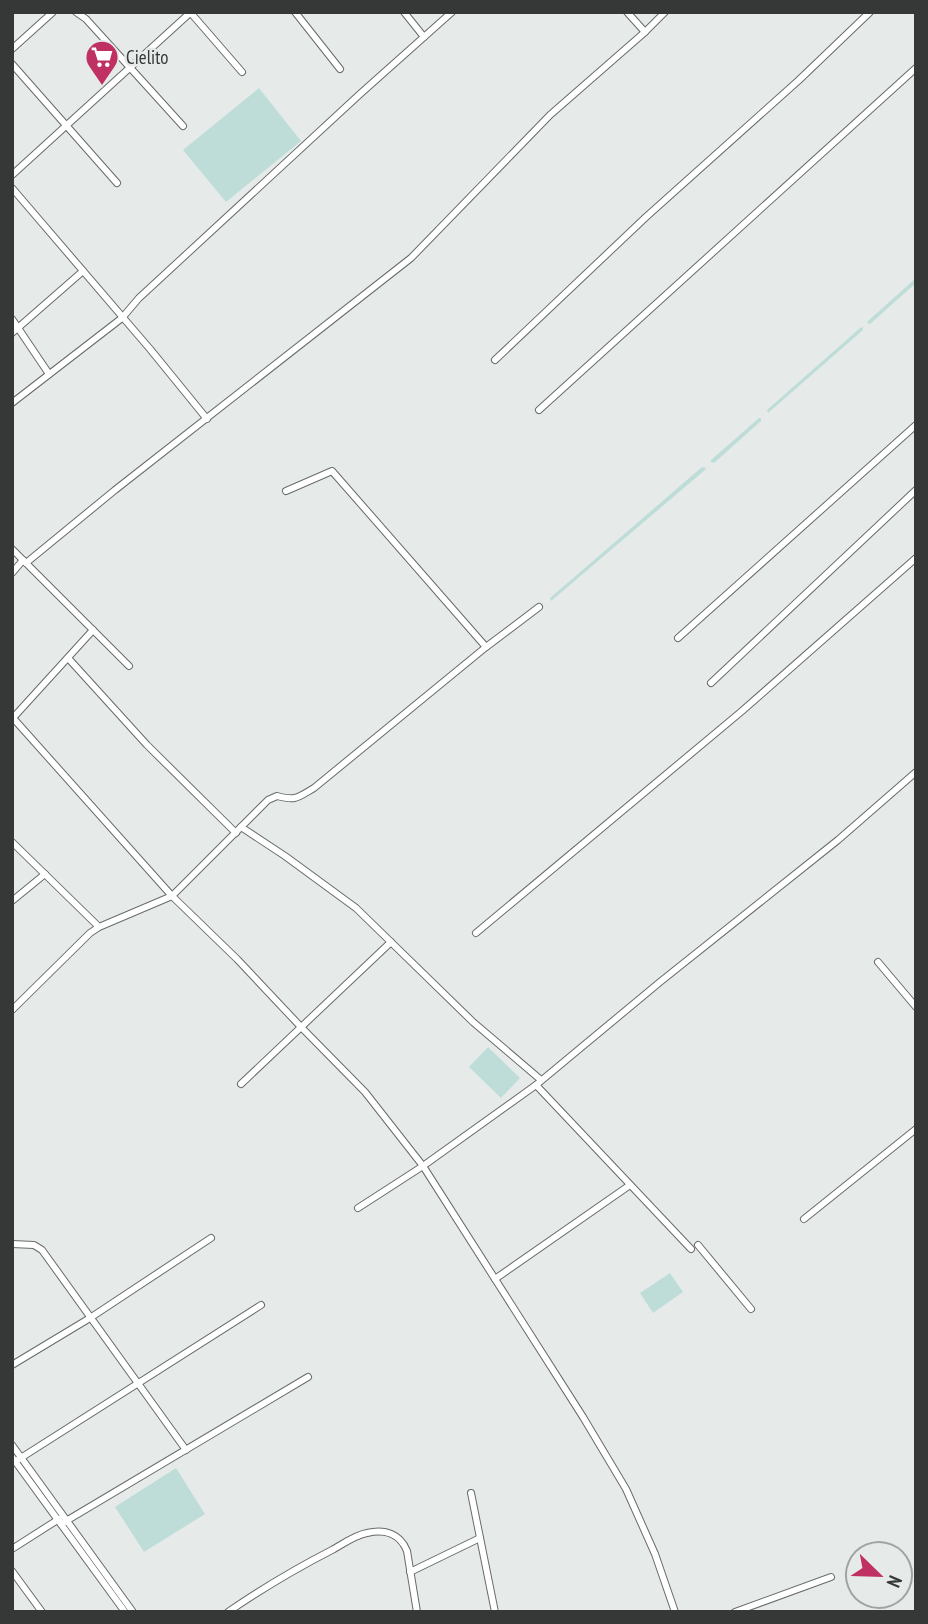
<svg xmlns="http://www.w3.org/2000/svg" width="928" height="1624" viewBox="0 0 928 1624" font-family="'PT Sans Narrow',sans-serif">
  <rect width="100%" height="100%" fill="#e6ebea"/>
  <!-- green -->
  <g fill="#bfddd8">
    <polygon points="259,88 301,141 226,202 183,150"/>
    <polygon points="916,278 916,283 870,324 867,323 868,321"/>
    <polygon points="863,327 863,330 768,413 767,410 860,328"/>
    <polygon points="759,418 761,418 761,421 714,463 711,462 711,460"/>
    <polygon points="702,467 706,468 705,470 551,601 550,598"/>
    <polygon points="488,1047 520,1078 501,1098 469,1067"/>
    <polygon points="670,1273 683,1292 653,1313 640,1293"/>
    <polygon points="176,1468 205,1514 144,1552 115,1507"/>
  </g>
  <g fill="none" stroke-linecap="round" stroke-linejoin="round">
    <defs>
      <g id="minor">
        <polyline points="76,12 86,19 183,126"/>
        <polyline points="190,12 242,72"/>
        <polyline points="295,12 340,69"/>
        <polyline points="404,12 424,37"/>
        <polyline points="627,12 645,32"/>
        <polyline points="12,49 53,12"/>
        <polyline points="12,64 117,183"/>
        <polyline points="12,175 191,12"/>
        <polyline points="12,188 150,349 207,419"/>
        <polyline points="12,319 49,374"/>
        <polyline points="12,333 83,271"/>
        <polyline points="495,360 646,217 799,80 870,12"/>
        <polyline points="12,403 122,318 139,298 360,94 452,12"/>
        <polyline points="539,410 916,68"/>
        <polyline points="286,491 332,471 486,647"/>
        <polyline points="12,549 129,666"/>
        <polyline points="26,563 115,490 411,258 550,115 645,32 665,12"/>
        <polyline points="12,573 23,560"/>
        <polyline points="678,638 916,425"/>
        <polyline points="68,658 147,745 236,833"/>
        <polyline points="711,683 916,490"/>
        <polyline points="13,718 172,896 237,959 301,1027 365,1092 423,1166 583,1417 626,1489 655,1554 675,1612"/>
        <polyline points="12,719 93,630"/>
        <polyline points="241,827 285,856 356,908 473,1022 541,1080"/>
        <polyline points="12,842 99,927"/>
        <polyline points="12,901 45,874"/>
        <polyline points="476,933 742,711 916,558"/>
        <polyline points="878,962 916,1007"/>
        <path d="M 12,1010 L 90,933 L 99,927 L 172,896 L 268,800 L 277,796 C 296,801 297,798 314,788 L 486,647 L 539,607"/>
        <polyline points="241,1084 391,942"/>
        <polyline points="536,1085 691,1249"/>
        <polyline points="358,1208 423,1166 536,1085 660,982 838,840 916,772"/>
        <polyline points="804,1219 916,1129"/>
        <polyline points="12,1244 34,1245 42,1250 186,1450"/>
        <polyline points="698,1245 751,1309"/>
        <polyline points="495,1279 630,1185"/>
        <polyline points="12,1365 90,1318 211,1238"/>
        <polyline points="12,1445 133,1612"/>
        <polyline points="12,1457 125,1612"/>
        <polyline points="16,1461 261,1305"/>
        <polyline points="471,1493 495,1612"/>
        <polyline points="61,1524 308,1377"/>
        <polyline points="12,1549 59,1519"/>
        <polyline points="12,1571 42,1612"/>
        <polyline points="410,1572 480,1538"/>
        <path d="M 228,1612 C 263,1588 295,1569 332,1550 C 343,1544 355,1535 367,1533 C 384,1529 400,1533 407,1551 L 417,1612"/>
        <polyline points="735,1612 831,1577"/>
      </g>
    </defs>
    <!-- minor casing -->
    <use href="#minor" stroke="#676b6b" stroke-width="8"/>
    <!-- minor -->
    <use href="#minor" stroke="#fff" stroke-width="6"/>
  </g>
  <!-- icons -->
  <defs>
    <symbol id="supermarket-pin" viewBox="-11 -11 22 30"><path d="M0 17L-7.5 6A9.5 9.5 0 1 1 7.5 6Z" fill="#bf3162" stroke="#e6ebea"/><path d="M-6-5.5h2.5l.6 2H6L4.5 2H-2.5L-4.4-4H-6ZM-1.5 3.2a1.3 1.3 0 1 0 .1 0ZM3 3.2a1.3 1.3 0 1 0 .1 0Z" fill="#fff"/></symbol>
  </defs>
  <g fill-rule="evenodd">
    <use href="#supermarket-pin" x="83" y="38" width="38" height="52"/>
  </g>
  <g text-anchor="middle" stroke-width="5" stroke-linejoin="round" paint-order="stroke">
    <!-- poi labels -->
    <g font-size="19" fill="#363838" stroke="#e6ebea" text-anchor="start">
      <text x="126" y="64">Cielito</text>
    </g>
  </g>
  <!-- border -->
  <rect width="928" height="1624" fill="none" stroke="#363838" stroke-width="28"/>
  <!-- north arrow -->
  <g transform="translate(879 1575) rotate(113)"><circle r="33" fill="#e6ebea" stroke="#a0a3a3" stroke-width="2"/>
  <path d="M0-5L12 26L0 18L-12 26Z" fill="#bf3162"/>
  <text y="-10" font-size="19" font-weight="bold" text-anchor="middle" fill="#363838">N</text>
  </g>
</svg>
